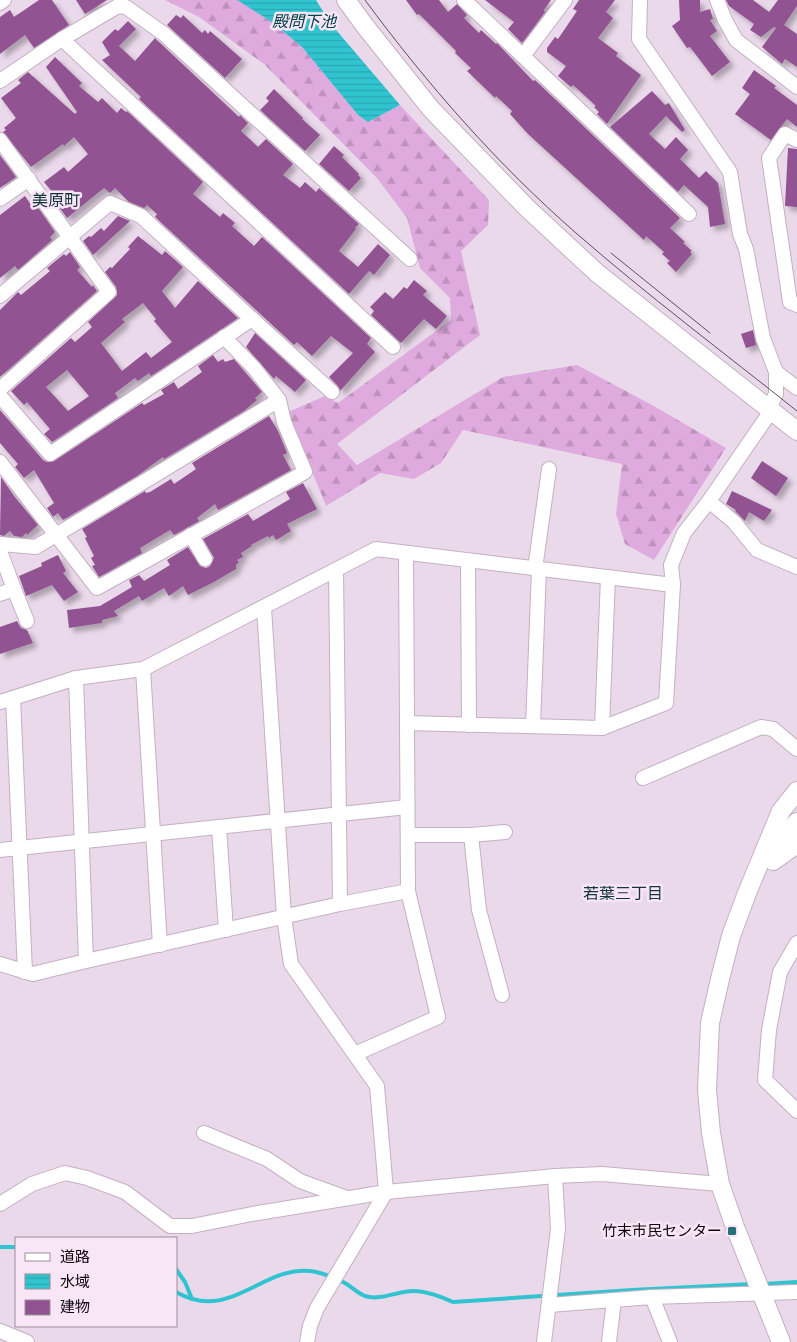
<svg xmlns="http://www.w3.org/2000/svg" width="797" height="1342" viewBox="0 0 797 1342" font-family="Manrope,'Noto Sans JP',sans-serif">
  <defs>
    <pattern id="forest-firs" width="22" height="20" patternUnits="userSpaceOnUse" patternTransform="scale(1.25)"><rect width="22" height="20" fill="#dfabde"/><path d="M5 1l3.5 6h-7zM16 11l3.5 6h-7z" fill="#be92bd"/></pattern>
    <pattern id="water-rules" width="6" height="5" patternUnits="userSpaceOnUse" patternTransform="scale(1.25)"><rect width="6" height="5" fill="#30c4d0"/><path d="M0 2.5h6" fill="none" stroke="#2aa7b2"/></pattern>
    <filter id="shadow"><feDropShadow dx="4.5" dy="4.5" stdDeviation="2.5" flood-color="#0004"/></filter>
  </defs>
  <rect width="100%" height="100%" fill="#ead9ea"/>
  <!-- forest -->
  <polygon fill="url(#forest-firs)" points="165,0 238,0 272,22 302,47 358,115 368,122 400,105 489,200 488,225 461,251 480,335 337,444 357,465 503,377 577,365 652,405 726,448 654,560 625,544 616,514 622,464 463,430 441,463 414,479 380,473 326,506 288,412 325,396 338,403 451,320 450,298 420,268 407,218 377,178 264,64 199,17"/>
  <!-- water -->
  <polygon fill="url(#water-rules)" points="237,0 316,0 331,24 400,105 368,122 358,115 302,47 272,22"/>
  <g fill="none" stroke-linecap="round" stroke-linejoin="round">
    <!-- stream -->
    <g stroke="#30c4d0" stroke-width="4">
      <polyline points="0,1247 16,1247"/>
      <polyline points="176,1269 185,1282 192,1299"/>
      <polyline points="764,1284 797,1282"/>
      <path d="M 176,1292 C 230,1323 261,1266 310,1271 C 320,1272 336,1278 345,1283 C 352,1287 357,1293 365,1296 C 380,1301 398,1291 413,1291 C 427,1291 441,1297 453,1302 L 632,1290 L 752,1284"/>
    </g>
  </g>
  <!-- building -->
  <g fill="#915291" fill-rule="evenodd" filter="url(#shadow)">
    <polygon points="39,0 52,0 69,25 34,48 25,35 0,54 0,17 10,10 14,17"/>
    <polygon points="76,0 107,0 85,14"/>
    <polygon points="406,0 439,0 448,12 457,4 467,15 464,18 479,33 481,30 496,44 497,43 533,81 535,80 680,218 670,228 685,242 683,243 692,251 690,252 692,254 676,272 667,263 670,261 662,254 664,252 646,236 644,240 528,134 510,114 512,111 496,96 495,98 467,71 471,68 455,53 456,51 419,14 417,15"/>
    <polygon points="485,0 551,0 544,10 545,12 522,43 508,29 514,22"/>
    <polygon points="579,0 615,0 606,12 613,18 598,38 618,53 616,56 641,75 607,124 597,114 599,112 594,107 596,106 573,85 571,87 558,76 566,66 547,52 547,48 555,37 558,39 577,11 573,9"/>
    <polygon points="679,0 700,0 700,12 710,9 713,19 710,20 717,31 710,36 730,62 712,76 690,47 687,48 672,26 680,20"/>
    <polygon points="726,0 753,0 769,12 778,0 797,0 797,6 784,25 797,34 797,67 785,59 782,64 762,47 776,28 774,27 761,37 750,30 754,24 729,6"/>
    <polygon points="176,15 181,18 183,15 202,33 205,30 208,34 210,31 242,59 225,78 167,25"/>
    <polygon points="128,21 136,29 119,46 135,61 155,38 158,41 239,117 240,115 248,123 241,131 258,147 266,139 293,164 283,175 300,188 305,182 316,192 319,188 359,224 355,228 356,229 339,251 358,267 378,244 390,255 374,275 369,271 349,294 139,99 141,97 102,60 110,55 102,42 115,29 118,31"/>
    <polygon points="55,57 82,83 79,86 98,102 102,98 117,113 121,108 126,112 127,111 203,182 193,194 220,217 223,213 235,223 232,226 254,246 262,237 371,338 367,344 375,352 340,391 338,386 329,377 353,353 331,336 312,356 297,342 294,345 155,217 157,214 147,205 144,208 129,202 115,188 110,193 104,188 67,218 56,203 59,200 44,182 64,167 68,172 88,154 74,137 64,146 63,144 31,167 3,132 6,130 4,128 16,118 1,98 21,83 18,80 28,72 75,114 77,112 46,67"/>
    <polygon points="754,70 776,86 774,88 797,105 797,127 787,119 771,140 735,114 750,94 742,88"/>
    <polygon points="274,89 303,118 302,119 320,135 305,151 260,110 269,101 266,98"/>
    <polygon points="652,91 665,105 669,103 685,130 682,132 666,116 649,134 665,149 676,137 688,150 680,159 699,178 706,171 718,183 725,224 710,227 708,207 684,185 678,192 610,127"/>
    <polygon points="334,146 344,155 342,157 359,174 358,175 361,178 349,191 319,164"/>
    <polygon points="788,148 797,149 797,207 785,206"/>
    <polygon points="0,155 16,177 0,188"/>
    <polygon points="25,196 31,205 35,203 55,232 50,237 52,240 18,270 15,266 0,278 0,215"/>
    <polygon points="118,216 130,221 93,255 83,241 89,236 91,237 101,228 104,231"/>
    <path d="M 138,236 L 162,255 L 165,251 L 183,267 L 162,291 L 175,308 L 198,281 L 238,318 L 151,376 L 149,373 L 138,381 L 135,378 L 115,393 L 118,398 L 52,442 L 44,434 L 50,429 L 27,402 L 24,405 L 11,391 L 71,338 L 75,342 L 92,327 L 88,322 L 117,295 L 116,287 L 105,272 L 110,267 L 112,268 L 130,249 L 128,247 ZM 143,303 L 156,319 L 154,321 L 172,342 L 151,358 L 146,352 L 122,371 L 101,343 L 125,322 L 122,319 ZM 67,370 L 89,396 L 68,411 L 46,387 Z"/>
    <polygon points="70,252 80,267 77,270 92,287 93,285 97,291 0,377 0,310 18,292 21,295 50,271 47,268 64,254 66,256"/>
    <polygon points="414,280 427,291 423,295 447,316 436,329 424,319 401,343 371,315 374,311 370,307 385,292 393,299 404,287 407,289"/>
    <polygon points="753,330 756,345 746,348 741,334"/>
    <polygon points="255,333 306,380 295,392 276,376 274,379 246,347"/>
    <polygon points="213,355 218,362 223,359 225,362 234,359 262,392 255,398 257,400 244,411 164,459 163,457 137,476 63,520 58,513 53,517 47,508 54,503 34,470 24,478 15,467 18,464 0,443 0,410 43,460 47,462 54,461 142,403 144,405 164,394 161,390 174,382 178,389 202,372 198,366"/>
    <polygon points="269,416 278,431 287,453 283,455 291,470 218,510 215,504 197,518 199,521 174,535 170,530 140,548 142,553 99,577 92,566 95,565 91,558 94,556 85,538 87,537 82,529 145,491 146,493 150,492 171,479 174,484 196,469 192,463"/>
    <polygon points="762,461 788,478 776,496 751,478"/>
    <polygon points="1,477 14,496 38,525 27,535 26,533 22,537 14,536 10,531 4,536 0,535"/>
    <polygon points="303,483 317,509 287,524 291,531 276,540 273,535 269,538 268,536 251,545 252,546 241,553 243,557 237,560 239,562 236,565 236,569 214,582 188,595 183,586 169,596 164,588 142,601 139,596 114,611 118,616 102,620 102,623 69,628 67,610 100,606 132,587 129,580 139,575 144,581 170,565 167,560 188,547 200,566 206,568 210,566 214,558 203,539 248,514 253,521 290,499 286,492"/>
    <polygon points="732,491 772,510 764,521 749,512 745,521 735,511 736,510 726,504"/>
    <polygon points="58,555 66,571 63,573 78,592 64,601 52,585 26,596 19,576 42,566 41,563"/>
    <polygon points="17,621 21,628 27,630 33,643 0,654 0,627"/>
  </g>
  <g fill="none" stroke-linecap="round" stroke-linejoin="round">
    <defs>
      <g id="minor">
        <polyline points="464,0 689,214"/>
        <polyline points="717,0 725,20 736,40 797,87"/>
        <polyline points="0,3 4,0"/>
        <polyline points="62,39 393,347"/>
        <polyline points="523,56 565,0"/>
        <polyline points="0,81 62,39 118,6 126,7 164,34 410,259"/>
        <polyline points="0,140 109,292 0,389"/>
        <polyline points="797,140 785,134 769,158 790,302 797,305"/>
        <polyline points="0,199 29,179"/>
        <polyline points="0,296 110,203 141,216 252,319 50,454 0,396"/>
        <polyline points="252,319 332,392"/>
        <polyline points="776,372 797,388"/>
        <polyline points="0,462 97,588 305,472 284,422 279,400 254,368 224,337"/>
        <polyline points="709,501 734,522 757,550 797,567"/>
        <polyline points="191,535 205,559"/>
        <polyline points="0,544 36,547 279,400"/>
        <polyline points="0,551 14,589 0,594"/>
        <polyline points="468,561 469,725"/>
        <polyline points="535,569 549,469"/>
        <polyline points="336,571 340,904"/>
        <polyline points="14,589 27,621"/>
        <polyline points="264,608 284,917 291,964 377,1086 383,1155 386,1192 317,1308 310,1326 307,1342"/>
        <polyline points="143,669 160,945"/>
        <polyline points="76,678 86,961"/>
        <polyline points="13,698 25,972"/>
        <polyline points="0,702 76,678 143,669 376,549 673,585"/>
        <polyline points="407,723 602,728 666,703 673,585 671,565 684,533 709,501 771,411 772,402 776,394 776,372 763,338 746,249 740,234 730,172 639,39 640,0"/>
        <polyline points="533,726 539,569"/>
        <polyline points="602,728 608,577"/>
        <polyline points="643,778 761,727 773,729 797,749"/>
        <polyline points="219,827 226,930"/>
        <polyline points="409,835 471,835 479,910 502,995"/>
        <polyline points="471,835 505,832"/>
        <polyline points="0,850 407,807"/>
        <polyline points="797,943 780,972 769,1030 765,1080 797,1111"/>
        <polyline points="0,964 33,974 86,961 340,904 408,891 406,553"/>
        <polyline points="355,1054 438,1017 408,891"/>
        <polyline points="204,1133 267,1159 300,1181 347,1198"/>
        <polyline points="0,1204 32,1184 65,1173 87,1178 125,1192 170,1226 192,1226 252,1214 386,1192 555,1176 602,1174 720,1184"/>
        <polyline points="652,1297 670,1342"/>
        <polyline points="549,1305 652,1297 797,1292"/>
        <polyline points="0,1331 27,1342"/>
        <polyline points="544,1342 558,1229 555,1176"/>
        <polyline points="609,1342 614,1300"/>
      </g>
      <g id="tertiary">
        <polyline points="346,0 365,26 431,109 527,208 597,273 797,431"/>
        <polyline points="769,856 797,822"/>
        <polyline points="773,861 797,844"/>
        <polyline points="781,1342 735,1227 720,1184 711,1133 707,1090 710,1023 720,979 731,936 747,893 781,811 797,791"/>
      </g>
    </defs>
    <!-- minor casing -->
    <use href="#minor" stroke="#c3b1c2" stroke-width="16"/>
    <!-- tertiary casing -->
    <use href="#tertiary" stroke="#c3b1c2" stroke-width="20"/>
    <!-- minor -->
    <use href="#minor" stroke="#fff" stroke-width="14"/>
    <!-- tertiary -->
    <use href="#tertiary" stroke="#fff" stroke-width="18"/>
    <!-- tram -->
    <g stroke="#5a505a" stroke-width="1">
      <path d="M 365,0 C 427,84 497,164 576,233 C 647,295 723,352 797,411"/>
      <polyline points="611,253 710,333"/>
    </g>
  </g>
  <!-- markers -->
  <rect fill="#267177" stroke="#f8e6f7" stroke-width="2" x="727" y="1226" width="10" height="10" rx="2.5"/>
  <g text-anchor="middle" stroke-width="5" stroke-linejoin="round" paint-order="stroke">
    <!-- poi labels -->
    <g font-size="15" fill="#100a10" stroke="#f8e6f7" text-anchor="end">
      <text x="722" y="1236">竹末市民センター</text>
    </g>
    <!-- water labels -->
    <g font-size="16" font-style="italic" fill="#004247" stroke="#f8e6f7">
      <text x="304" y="27">殿問下池</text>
    </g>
    <!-- neighbourhood labels -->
    <g font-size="16" fill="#123538" stroke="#f8e6f7">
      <text x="56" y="206">美原町</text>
      <text x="623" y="899">若葉三丁目</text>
    </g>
  </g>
  <!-- legend -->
  <rect x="15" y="1237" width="162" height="90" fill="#f8e6f7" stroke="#9b8e9b"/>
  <rect x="25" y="1253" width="25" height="8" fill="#ffffff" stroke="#9b8e9b"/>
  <text x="60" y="1262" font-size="15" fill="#100a10">道路</text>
  <rect x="25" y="1274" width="25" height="15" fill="url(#water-rules)" stroke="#9b8e9b"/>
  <text x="60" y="1287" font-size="15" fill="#100a10">水域</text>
  <rect x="25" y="1300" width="25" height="15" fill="#915291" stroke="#9b8e9b"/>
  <text x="60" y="1312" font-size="15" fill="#100a10">建物</text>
</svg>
